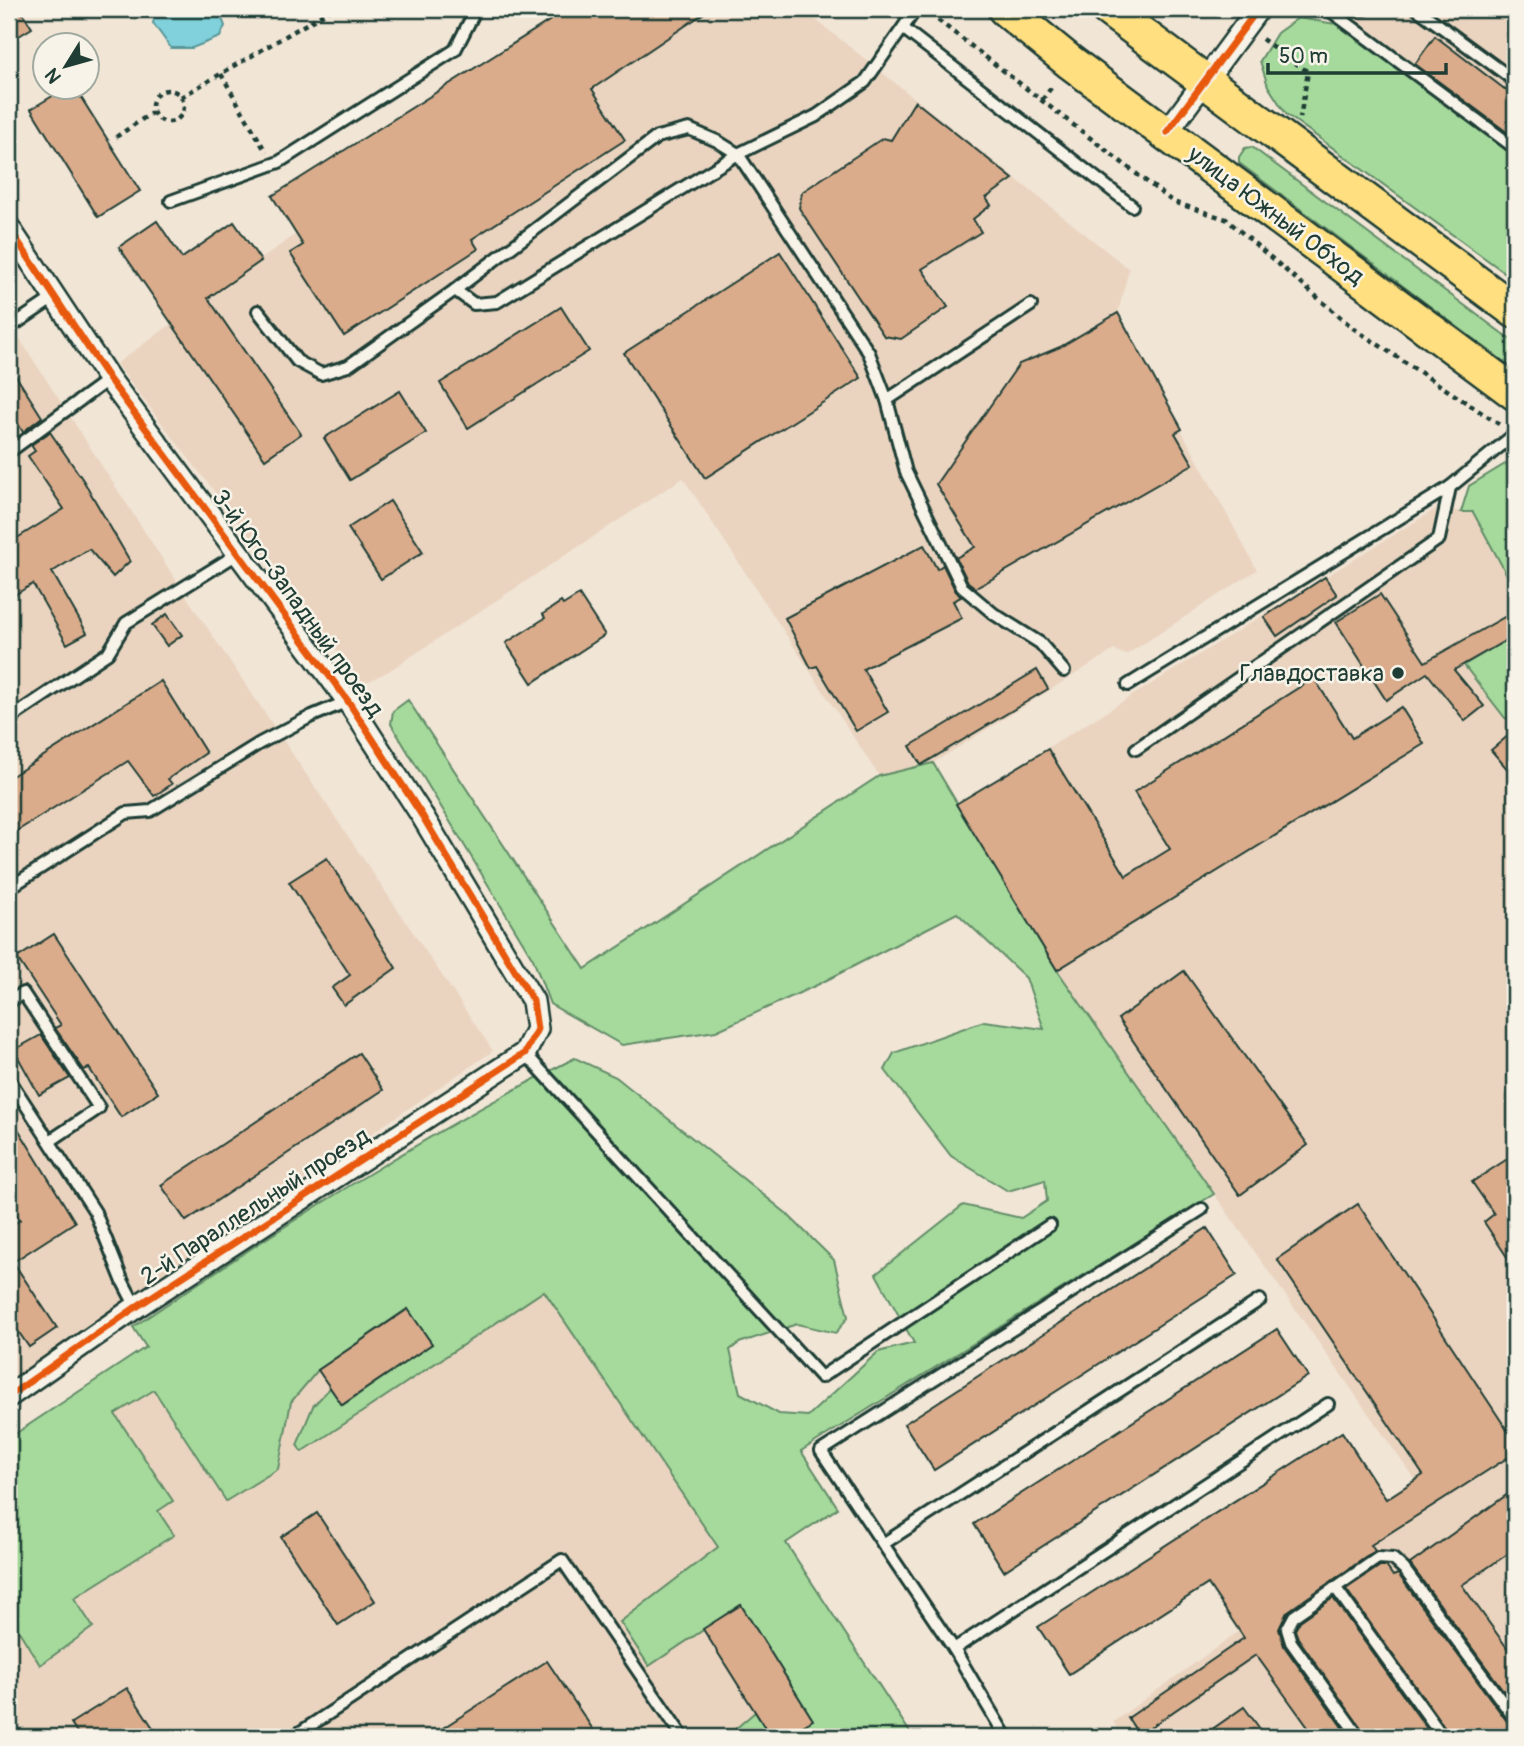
<svg xmlns="http://www.w3.org/2000/svg" width="1524" height="1746" viewBox="0 0 1524 1746" font-family="Pangolin,sans-serif">
  <rect width="100%" height="100%" fill="#f1e5d6"/>
  <filter id="ink" filterUnits="userSpaceOnUse"><feTurbulence type="fractalNoise" baseFrequency=".0143" numOctaves="2"/><feDisplacementMap in="SourceGraphic" scale="14" xChannelSelector="R" yChannelSelector="G"/><feConvolveMatrix kernelMatrix="1 2 1 2 8 2 1 2 1" color-interpolation-filters="sRGB"/></filter>
  <g filter="url(#ink)">
    <!-- built -->
    <g fill="#ead4c0">
      <polygon points="653,9 794,9 816,20 1129,269 1118,313 1257,570 1126,655 1114,650 933,763 879,776 683,478 389,671 363,684 116,364 296,234"/>
      <polygon points="1336,9 1515,9 1515,173 1333,34"/>
      <polygon points="9,322 196,611 493,1051 9,1380"/>
      <polygon points="1439,507 1461,512 1473,511 1515,590 1515,635 1464,665 1505,717 1515,722 1515,1737 1123,1737 1113,1722 1239,1631 1244,1592 1415,1480 1057,970 956,804"/>
      <polygon points="497,1114 904,1737 9,1737 9,1438"/>
    </g>
    <!-- green -->
    <g fill="#a6da9c" stroke="#628c68" stroke-width="2">
      <polygon points="1298,18 1336,24 1407,73 1515,155 1515,280 1286,114 1268,86 1260,61 1277,33"/>
      <polygon points="1252,147 1515,343 1515,370 1239,163 1239,157 1245,148"/>
      <polygon points="1515,458 1515,590 1473,512 1461,512 1469,486"/>
      <polygon points="1515,635 1515,722 1505,718 1464,665"/>
      <path d="M 408,700 L 585,969 L 879,776 L 933,763 L 1057,970 L 1214,1194 L 801,1451 L 838,1508 L 786,1543 L 913,1737 L 784,1737 L 812,1719 L 741,1605 L 649,1666 L 620,1622 L 718,1547 L 544,1291 L 302,1452 L 297,1445 L 313,1406 L 330,1388 L 343,1405 L 432,1344 L 407,1309 L 318,1370 L 291,1402 L 278,1469 L 226,1501 L 154,1390 L 115,1414 L 173,1501 L 158,1511 L 174,1535 L 74,1598 L 93,1627 L 40,1665 L 9,1615 L 9,1438 L 146,1347 L 133,1327 C 275,1231 421,1136 575,1058 L 616,1077 L 786,1213 L 834,1260 L 848,1317 L 836,1333 L 797,1324 L 739,1343 L 730,1350 L 740,1393 L 779,1414 L 808,1416 L 878,1352 L 914,1343 L 876,1274 L 963,1205 L 1021,1218 L 1047,1201 L 1045,1180 L 1008,1191 L 951,1156 L 885,1070 L 894,1053 L 984,1021 L 1044,1029 L 1026,978 L 957,913 L 817,985 L 716,1031 L 622,1045 L 550,1004 L 533,959 L 391,724 L 393,711 Z"/>
      <polygon points="755,1712 771,1737 726,1737"/>
    </g>
    <!-- water -->
    <polygon fill="#80d1db" stroke="#599698" stroke-width="2" points="157,9 218,9 225,26 220,37 192,48 171,48 153,23"/>
    <!-- building -->
    <g fill="#dbac8c" stroke="#1f3d34" stroke-width="2">
      <polygon points="9,9 20,9 32,28 9,42"/>
      <polygon points="568,9 710,9 592,89 625,140 472,239 478,249 344,336 290,253 303,245 272,196"/>
      <polygon points="1435,36 1515,97 1515,138 1415,64"/>
      <polygon points="66,88 75,88 140,191 98,217 31,109"/>
      <polygon points="915,101 1013,179 986,198 991,205 973,219 981,232 922,269 948,307 901,339 884,336 799,208 802,192 883,138 891,140"/>
      <polygon points="157,221 182,258 234,222 261,261 208,298 301,434 265,459 119,247"/>
      <polygon points="780,252 861,378 705,478 624,353"/>
      <polygon points="561,307 589,351 468,428 440,383"/>
      <polygon points="1118,313 1182,429 1175,433 1193,464 976,588 968,582 956,558 975,547 936,484 1019,364 1060,347"/>
      <polygon points="9,365 42,417 23,432 9,409"/>
      <polygon points="400,391 426,433 350,480 324,438"/>
      <polygon points="50,432 83,480 130,561 113,577 89,549 52,572 87,633 67,644 33,584 9,598 9,543 64,509 28,456 35,451 31,445"/>
      <polygon points="390,501 423,552 381,579 348,528"/>
      <polygon points="924,545 937,569 943,565 955,590 961,597 953,601 962,618 863,669 888,712 856,731 817,666 811,668 785,618"/>
      <polygon points="1325,577 1337,595 1277,636 1264,617"/>
      <polygon points="1380,594 1425,662 1515,611 1515,635 1454,670 1484,706 1465,721 1427,673 1386,700 1336,622"/>
      <polygon points="579,595 605,635 532,683 506,643 545,618 543,614 561,602 563,605"/>
      <polygon points="167,614 182,635 167,646 152,625"/>
      <polygon points="1037,670 1048,689 921,765 910,746"/>
      <polygon points="1314,678 1352,738 1401,707 1424,744 1057,970 956,804 1048,749 1126,876 1170,849 1134,792"/>
      <polygon points="161,681 206,753 168,779 172,784 154,796 128,761 9,836 9,778"/>
      <polygon points="1515,730 1515,778 1491,750"/>
      <polygon points="327,858 396,968 344,1005 332,988 350,975 289,882"/>
      <polygon points="54,934 158,1093 121,1117 89,1068 84,1070 55,1028 61,1025 17,958"/>
      <polygon points="1184,971 1308,1145 1240,1195 1118,1019"/>
      <polygon points="41,1035 70,1078 39,1095 14,1050"/>
      <polygon points="359,1053 383,1090 186,1221 161,1185"/>
      <polygon points="9,1114 75,1222 13,1262 57,1328 29,1347 9,1318 9,1227 20,1220 9,1202"/>
      <polygon points="1515,1154 1515,1269 1484,1222 1494,1214 1472,1182"/>
      <polygon points="1358,1204 1515,1442 1515,1453 1371,1545 1375,1551 1287,1612 1279,1629 1284,1646 1349,1737 1315,1737 1256,1655 1139,1735 1128,1718 1244,1638 1208,1584 1069,1674 1038,1627 1342,1432 1386,1499 1423,1475 1277,1259"/>
      <polygon points="1207,1228 1237,1275 934,1470 904,1424"/>
      <polygon points="408,1309 432,1344 342,1405 318,1370"/>
      <polygon points="1277,1329 1308,1376 1004,1571 974,1524"/>
      <polygon points="1515,1489 1515,1549 1462,1585 1515,1659 1515,1706 1410,1564"/>
      <polygon points="317,1513 375,1601 338,1625 281,1537"/>
      <polygon points="1380,1566 1386,1566 1393,1576 1398,1574 1509,1724 1515,1727 1515,1737 1451,1737 1346,1589"/>
      <polygon points="1333,1598 1433,1737 1367,1737 1298,1638 1295,1630 1300,1621"/>
      <polygon points="741,1605 813,1720 784,1737 771,1737 703,1629"/>
      <polygon points="547,1661 598,1737 429,1737"/>
      <polygon points="127,1688 159,1737 80,1737 71,1723"/>
      <polygon points="1244,1707 1266,1737 1201,1737"/>
    </g>
    <g fill="none" stroke-linecap="round" stroke-linejoin="round">
      <defs>
        <g id="lane">
          <polyline points="1328,9 1515,148"/>
          <polyline points="1349,9 1364,9"/>
          <polyline points="1417,9 1515,81"/>
          <polyline points="904,29 1132,206"/>
          <polyline points="171,201 279,162 455,50 476,9"/>
          <polyline points="455,290 657,137 689,129 717,141 738,154 869,353 887,400 906,472 962,587 994,614 1040,643 1064,671"/>
          <polyline points="258,311 297,361 321,374 348,366 455,290 474,304 497,302 738,154 816,116 865,82 916,9"/>
          <polyline points="9,328 55,297"/>
          <polyline points="887,400 1031,305"/>
          <polyline points="9,452 109,379"/>
          <polyline points="1128,685 1450,487"/>
          <polyline points="9,719 108,653 126,623 239,553"/>
          <polyline points="1136,749 1439,539 1450,487 1515,434"/>
          <polyline points="9,888 126,813 150,811 260,743 312,716 348,701"/>
          <polyline points="9,1002 23,993 99,1108 50,1141"/>
          <polyline points="525,1053 821,1377 1050,1225"/>
          <polyline points="9,1079 95,1212 123,1282 136,1307"/>
          <polyline points="883,1544 821,1451 1202,1209"/>
          <polyline points="1335,1587 1443,1737"/>
          <polyline points="954,1649 883,1544 1260,1300"/>
          <polyline points="293,1737 562,1560 683,1737"/>
          <polyline points="1006,1737 954,1649 1328,1404"/>
          <polyline points="1359,1737 1291,1642 1287,1629 1294,1616 1378,1558 1393,1559 1404,1569 1515,1719"/>
        </g>
        <g id="street">
          <polyline points="1167,132 1258,9"/>
          <polyline points="9,228 109,379 348,701 423,817 533,1001 537,1029 525,1053 136,1307 9,1396"/>
        </g>
        <g id="primary">
          <polyline points="1005,9 1070,62 1515,393"/>
          <polyline points="1108,9 1515,311"/>
        </g>
      </defs>
      <!-- lane casing -->
      <use href="#lane" stroke="#1f3d34" stroke-width="16"/>
      <!-- street casing -->
      <use href="#street" stroke="#1f3d34" stroke-width="26"/>
      <!-- primary casing -->
      <use href="#primary" stroke="#1f3d34" stroke-width="38"/>
      <!-- path -->
      <g stroke="#1f3d34" stroke-width="4.5" stroke-dasharray="5 5" stroke-linecap="butt">
        <polyline points="930,14 1173,202 1226,219 1353,328 1502,426"/>
        <polyline points="1262,39 1308,72 1300,118"/>
        <polyline points="221,74 266,152"/>
        <circle cx="168" cy="106" r="16"/>
        <polyline points="181,97 332,9"/>
        <polyline points="1042,100 1054,84"/>
        <polyline points="116,137 153,112"/>
      </g>
      <!-- lane -->
      <use href="#lane" stroke="#f7f3e8" stroke-width="10"/>
      <!-- street -->
      <use href="#street" stroke="#f7f3e8" stroke-width="21"/>
      <!-- primary -->
      <use href="#primary" stroke="#ffdf80" stroke-width="33"/>
      <defs>
        <g id="cycleway">
          <polyline points="1167,132 1258,9"/>
          <polyline points="9,228 109,379 348,701 423,817 533,1001 537,1029 525,1053 136,1307 9,1396"/>
        </g>
      </defs>
      <!-- cycleway casing -->
      <use href="#cycleway" stroke="#f7f3e8" stroke-width="11"/>
      <!-- cycleway -->
      <use href="#cycleway" stroke="#e8590c" stroke-width="7"/>
    </g>
  </g>
  <!-- markers -->
  <circle fill="#1f3d34" stroke="#f7f3e8" stroke-width="2.5" cx="1398" cy="673" r="7"/>
  <g text-anchor="middle" stroke-width="5" stroke-linejoin="round" paint-order="stroke">
    <!-- street labels -->
    <g font-size="24" fill="#1f3d34" stroke="#f7f3e8">
      <text transform="translate(1276 215) rotate(37)" y="8">улица Южный Обход</text>
      <text transform="translate(298 603) rotate(54)" y="8">3-й Юго-Западный проезд</text>
      <text transform="translate(255 1206) rotate(-33)" y="8">2-й Параллельный проезд</text>
    </g>
    <!-- poi labels -->
    <g font-size="24" fill="#1f3d34" stroke="#f7f3e8" text-anchor="end">
      <text x="1384" y="681">Главдоставка</text>
    </g>
  </g>
  <!-- margin -->
  <rect width="1524" height="1746" fill="none" stroke="#f7f3e8" stroke-width="35"/>
  <rect x="18" y="18" width="1489" height="1711" fill="none" stroke="#1f3d34" stroke-width="2.5" filter="url(#ink)"/>
  <!-- north arrow -->
  <g transform="translate(66 66) rotate(233)"><circle r="33" fill="#f7f3e8" stroke="#a1aaa0" stroke-width="2"/>
  <path d="M0-5L12 26L0 18L-12 26Z" fill="#1f3d34"/>
  <text y="-10" font-size="19" font-weight="bold" text-anchor="middle" fill="#1f3d34">N</text>
  </g>
  <!-- scale -->
  <path d="M1268 63v10h178v-10" fill="none" stroke="#1f3d34" stroke-width="3.5"/>
  <text x="1279" y="63" font-size="21" fill="#1f3d34" stroke="#f7f3e8" stroke-width="5" paint-order="stroke">50 m</text>
</svg>
